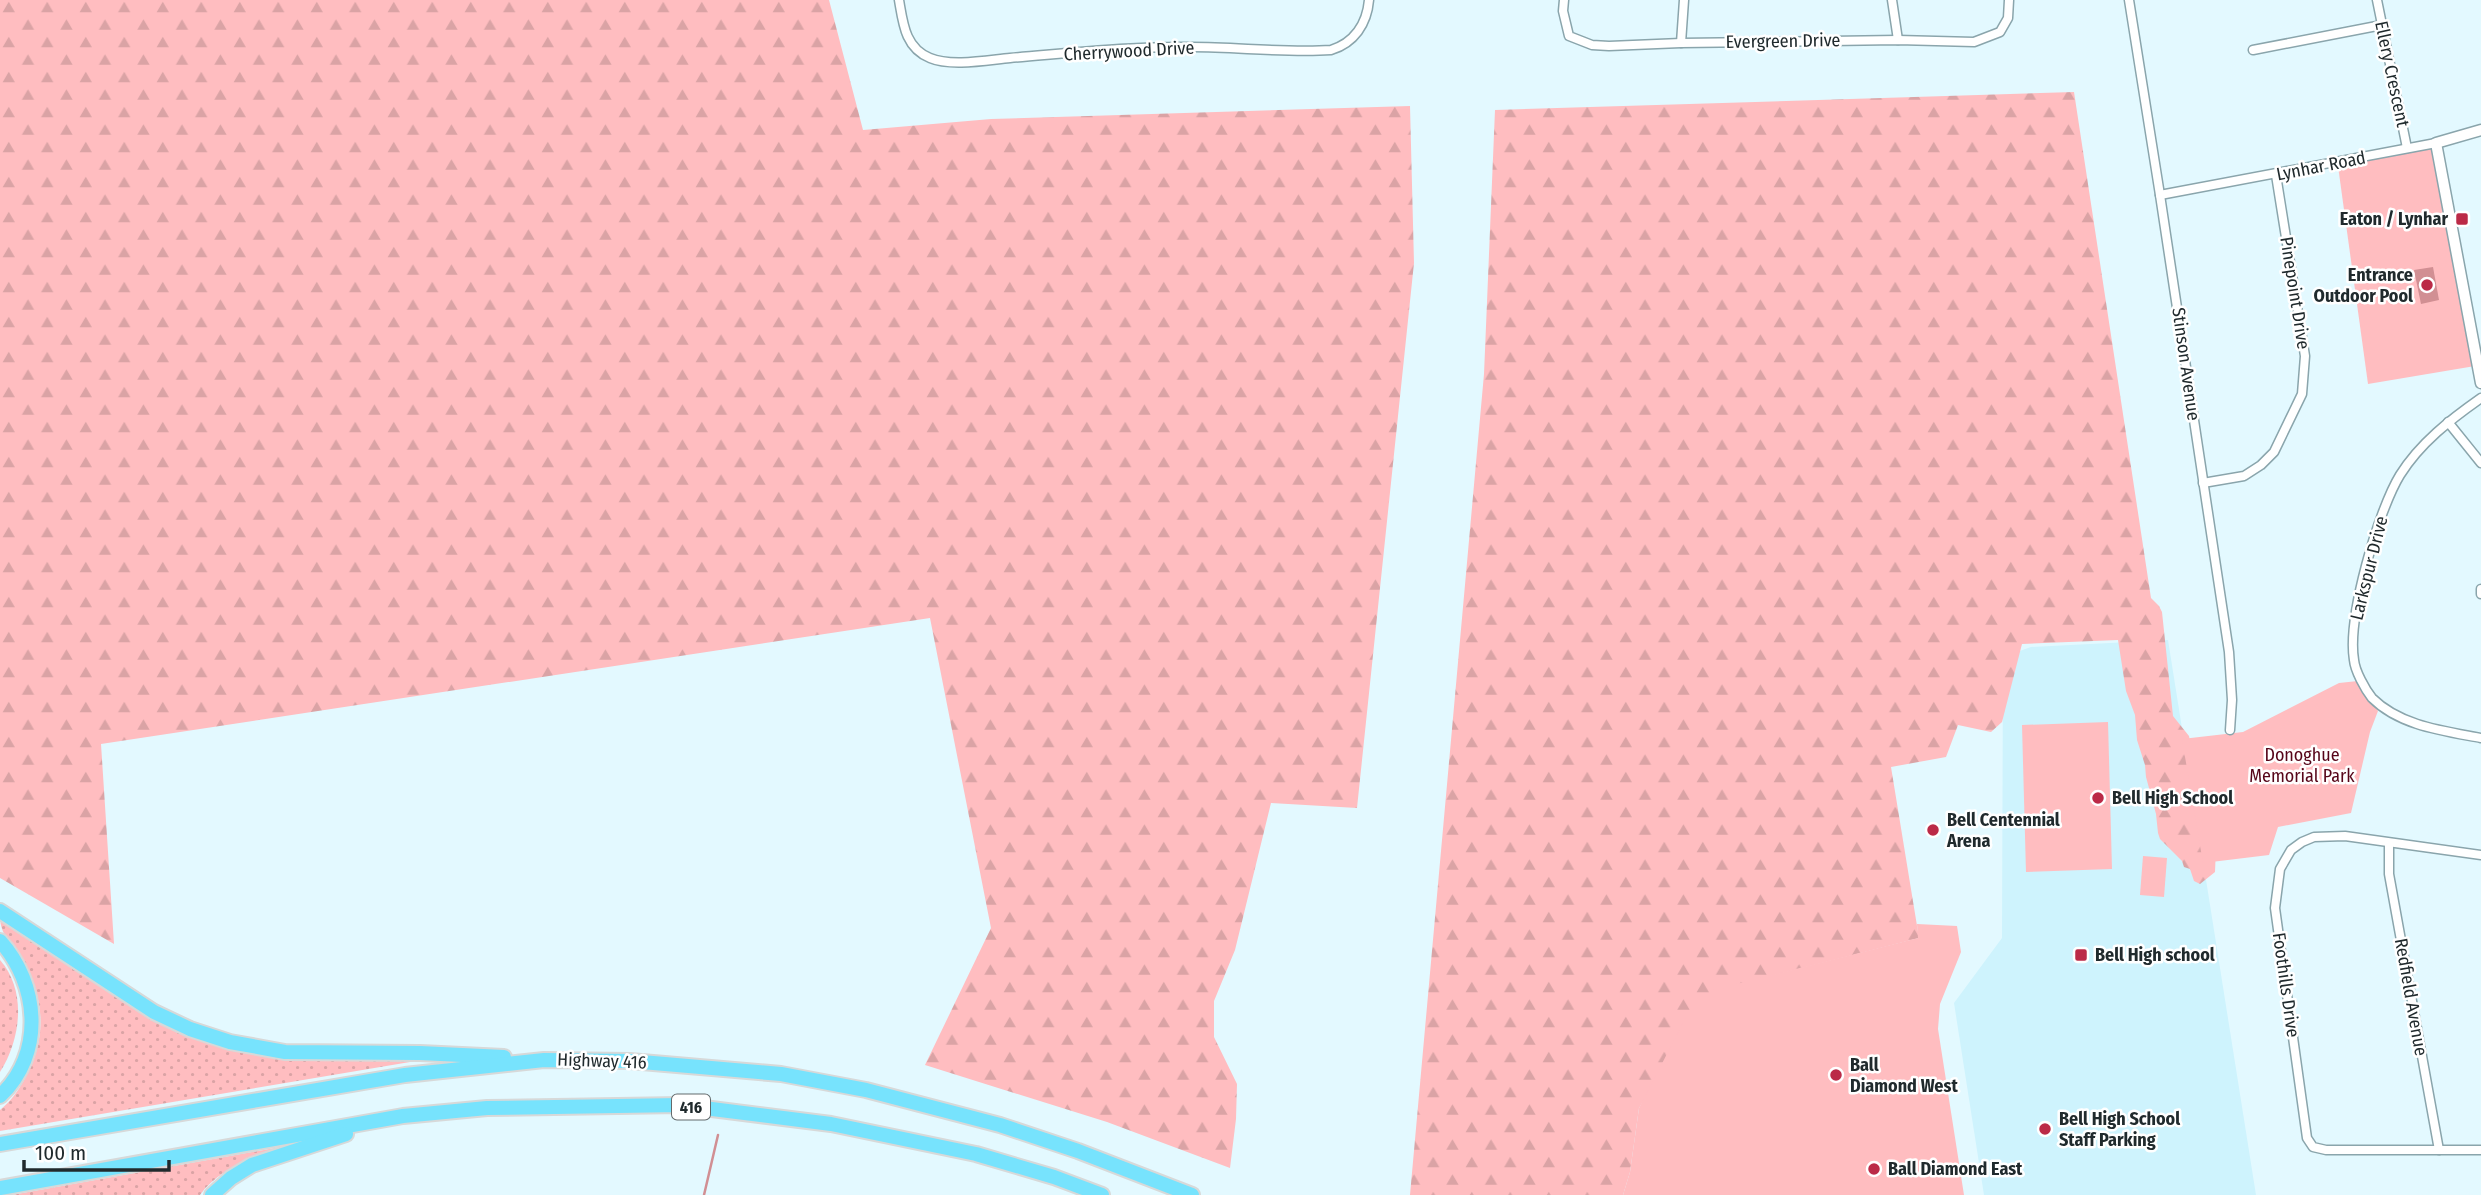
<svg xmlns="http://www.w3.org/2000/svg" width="2481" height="1195" viewBox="0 0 2481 1195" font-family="'Fira Sans Condensed',sans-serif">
  <defs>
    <pattern id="grass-dots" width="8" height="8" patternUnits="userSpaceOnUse" patternTransform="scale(1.75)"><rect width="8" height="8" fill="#ffbdc0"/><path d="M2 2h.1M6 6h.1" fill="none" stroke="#daa3a5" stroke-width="1.8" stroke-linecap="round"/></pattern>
    <pattern id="forest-firs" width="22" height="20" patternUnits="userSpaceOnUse" patternTransform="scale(1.75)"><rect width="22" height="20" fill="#ffbdc0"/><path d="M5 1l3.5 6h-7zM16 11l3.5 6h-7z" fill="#daa3a5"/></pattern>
  </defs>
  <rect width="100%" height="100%" fill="#e3f9ff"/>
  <!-- built -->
  <polygon fill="#cef3fd" points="2168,640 2256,1195 1984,1195 1954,1003 2002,938 2003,657 2031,647"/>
  <!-- grass -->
  <g fill="url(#grass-dots)">
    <path d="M 0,916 L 216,1045 L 416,1058 L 416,1061 L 0,1131 L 0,1110 C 10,1102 18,1091 24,1080 C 46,1041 46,1003 24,962 C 14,943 0,938 0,916 Z"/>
    <path d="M 0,960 C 27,991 21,1039 0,1072 Z"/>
    <path d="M 280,1147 L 280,1150 C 252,1159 218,1169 200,1195 L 11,1195 Z"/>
  </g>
  <!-- forest -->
  <g fill="url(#forest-firs)">
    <polygon points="0,0 829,0 863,130 991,119 1410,106 1414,263 1357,808 1271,803 1235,950 1214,1001 1214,1037 1237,1084 1236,1119 1230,1168 1107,1122 925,1065 991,928 930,618 101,744 114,944 0,878"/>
    <polygon points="2074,92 2151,598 2159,606 2162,612 2173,716 2189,736 2195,767 2217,822 2215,872 2200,884 2194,881 2190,869 2184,867 2182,861 2160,839 2158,833 2156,814 2146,777 2145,765 2137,740 2135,715 2126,691 2118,640 2022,644 2002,722 1991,732 1958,725 1946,757 1891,767 1919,938 1713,991 1639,1108 1630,1172 1623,1195 1410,1195 1484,374 1495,110"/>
  </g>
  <!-- park -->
  <g fill="#ffbdc0">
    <polygon points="2441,147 2481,365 2368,384 2338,166"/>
    <polygon points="2358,681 2378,711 2370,732 2351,813 2278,827 2269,855 2203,863 2182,739 2243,732 2339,683"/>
    <polygon points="2108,722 2112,869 2026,872 2022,725"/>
    <polygon points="2143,856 2167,858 2164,897 2140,895"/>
    <polygon points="1917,924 1957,926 1961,952 1940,1004 1938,1029 1964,1195 1623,1195 1630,1172 1639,1108 1686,1017 1713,990 1918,938"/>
  </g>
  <!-- water -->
  <polygon fill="#d18f93" points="2433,267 2439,300 2421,304 2414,270"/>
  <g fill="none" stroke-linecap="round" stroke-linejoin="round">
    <!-- stream -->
    <polyline stroke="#d18f93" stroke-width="2.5" points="704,1195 718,1135"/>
    <defs>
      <g id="minor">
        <path d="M 899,0 C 903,23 905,48 930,58 C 951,67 988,60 1010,58 C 1071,53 1132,46 1192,47 C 1238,47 1285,53 1331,50 C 1354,43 1367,24 1369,0"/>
        <polyline points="1564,0 1563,11 1569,36 1592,45 1609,46 1681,43 1898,40 1974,42 2000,32 2008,18 2009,0"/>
        <polyline points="1892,0 1898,40"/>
        <polyline points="2129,0 2160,195 2229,652 2232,700 2230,730"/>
        <polyline points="2377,0 2407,148"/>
        <polyline points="1681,43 1684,0"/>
        <polyline points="2253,50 2382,25"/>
        <polyline points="2160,195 2436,143"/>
        <path d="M 2481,398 C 2451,419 2420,443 2400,475 C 2378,511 2347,618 2354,660 C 2355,671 2365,689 2372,698 C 2400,726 2444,731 2481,738"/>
        <polyline points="2448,422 2481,463"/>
        <polyline points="2203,483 2244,476 2261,465 2274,452 2302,394 2305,356 2276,175"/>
        <polyline points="2481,589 2481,594"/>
        <polyline points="2389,843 2389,874 2439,1150"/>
        <polyline points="2481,855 2345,836 2314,837 2302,842 2291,850 2280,869 2275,908 2307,1138 2313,1147 2326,1150 2481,1150"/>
      </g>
      <polyline id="tertiary" points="2481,130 2436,143 2481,383"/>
      <g id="motorway">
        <polyline points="0,911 154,1012 190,1029 230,1042 285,1052 420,1053 504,1057"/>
        <path d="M 0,941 C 39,984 45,1054 0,1096"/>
        <polyline points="0,1144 405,1075 544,1060 630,1061 781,1074 866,1090 1000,1125 1078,1151 1192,1195"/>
        <polyline points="0,1188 403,1116 487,1108 680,1105 831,1124 976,1154 1054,1177 1102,1195"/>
        <polyline points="212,1195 231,1178 252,1165 346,1134"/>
      </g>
    </defs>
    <!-- minor casing -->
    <use href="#minor" stroke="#8aa5ac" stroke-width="11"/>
    <!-- tertiary casing -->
    <use href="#tertiary" stroke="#8aa5ac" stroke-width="13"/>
    <!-- motorway casing -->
    <use href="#motorway" stroke="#d7d9d9" stroke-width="18"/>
    <!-- minor -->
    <use href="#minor" stroke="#fff" stroke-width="8"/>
    <!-- tertiary -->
    <use href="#tertiary" stroke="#fff" stroke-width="10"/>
    <!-- motorway -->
    <use href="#motorway" stroke="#77e3fd" stroke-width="14"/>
  </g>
  <!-- markers -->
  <g fill="#bb2a47" stroke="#fff" stroke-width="2.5">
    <rect x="2455" y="212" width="14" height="14" rx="3.5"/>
    <circle cx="2427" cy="285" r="7"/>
    <circle cx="2098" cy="798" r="7"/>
    <circle cx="1933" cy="830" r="7"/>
    <rect x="2074" y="948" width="14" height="14" rx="3.5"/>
    <circle cx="1836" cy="1075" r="7"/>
    <circle cx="2045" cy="1129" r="7"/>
    <circle cx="1874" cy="1169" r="7"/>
  </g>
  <g text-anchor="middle" stroke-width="5" stroke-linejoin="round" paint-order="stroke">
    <!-- shield labels -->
    <rect fill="#fff" stroke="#636a6c" stroke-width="2" x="672" y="1094.5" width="38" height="25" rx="5"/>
    <g font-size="16" font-weight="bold" fill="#202a2d">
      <text x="691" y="1113">416</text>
    </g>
    <!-- street labels -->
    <g font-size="18" fill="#202a2d" stroke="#fff">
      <text transform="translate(1783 41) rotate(-1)" y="6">Evergreen Drive</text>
      <text transform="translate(1129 51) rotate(-3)" y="6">Cherrywood Drive</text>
      <text transform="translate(2392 74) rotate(78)" y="6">Ellery Crescent</text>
      <text transform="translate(2321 166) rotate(-11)" y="6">Lynhar Road</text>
      <text transform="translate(2295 293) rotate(81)" y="6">Pinepoint Drive</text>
      <text transform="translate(2186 364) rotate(82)" y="6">Stinson Avenue</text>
      <text transform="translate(2369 568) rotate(-76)" y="6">Larkspur Drive</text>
      <text transform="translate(2286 985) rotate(82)" y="6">Foothills Drive</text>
      <text transform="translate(2411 997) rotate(80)" y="6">Redfield Avenue</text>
      <text transform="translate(602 1061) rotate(2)" y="6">Highway 416</text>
    </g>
    <!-- poi labels -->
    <g font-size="18" font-weight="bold" fill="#202a2d" stroke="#fff" text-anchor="start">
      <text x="2448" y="225" text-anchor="end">Eaton / Lynhar</text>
      <text x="2413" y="281" text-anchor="end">Entrance<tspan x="2413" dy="21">Outdoor Pool</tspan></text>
      <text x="2112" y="804">Bell High School</text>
      <text x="1947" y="826">Bell Centennial<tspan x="1947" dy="21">Arena</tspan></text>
      <text x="2095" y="961">Bell High school</text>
      <text x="1850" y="1071">Ball<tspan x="1850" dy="21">Diamond West</tspan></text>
      <text x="2059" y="1125">Bell High School<tspan x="2059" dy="21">Staff Parking</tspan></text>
      <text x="1888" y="1175">Ball Diamond East</text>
    </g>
    <!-- park labels -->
    <g font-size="18" fill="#560519" stroke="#fff">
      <text x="2302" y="761">Donoghue<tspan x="2302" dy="21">Memorial Park</tspan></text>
    </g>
  </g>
  <!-- scale -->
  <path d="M24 1160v10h145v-10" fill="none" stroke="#202a2d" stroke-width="3.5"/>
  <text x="35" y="1160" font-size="21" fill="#202a2d" stroke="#ffffff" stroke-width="5" paint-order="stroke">100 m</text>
</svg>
